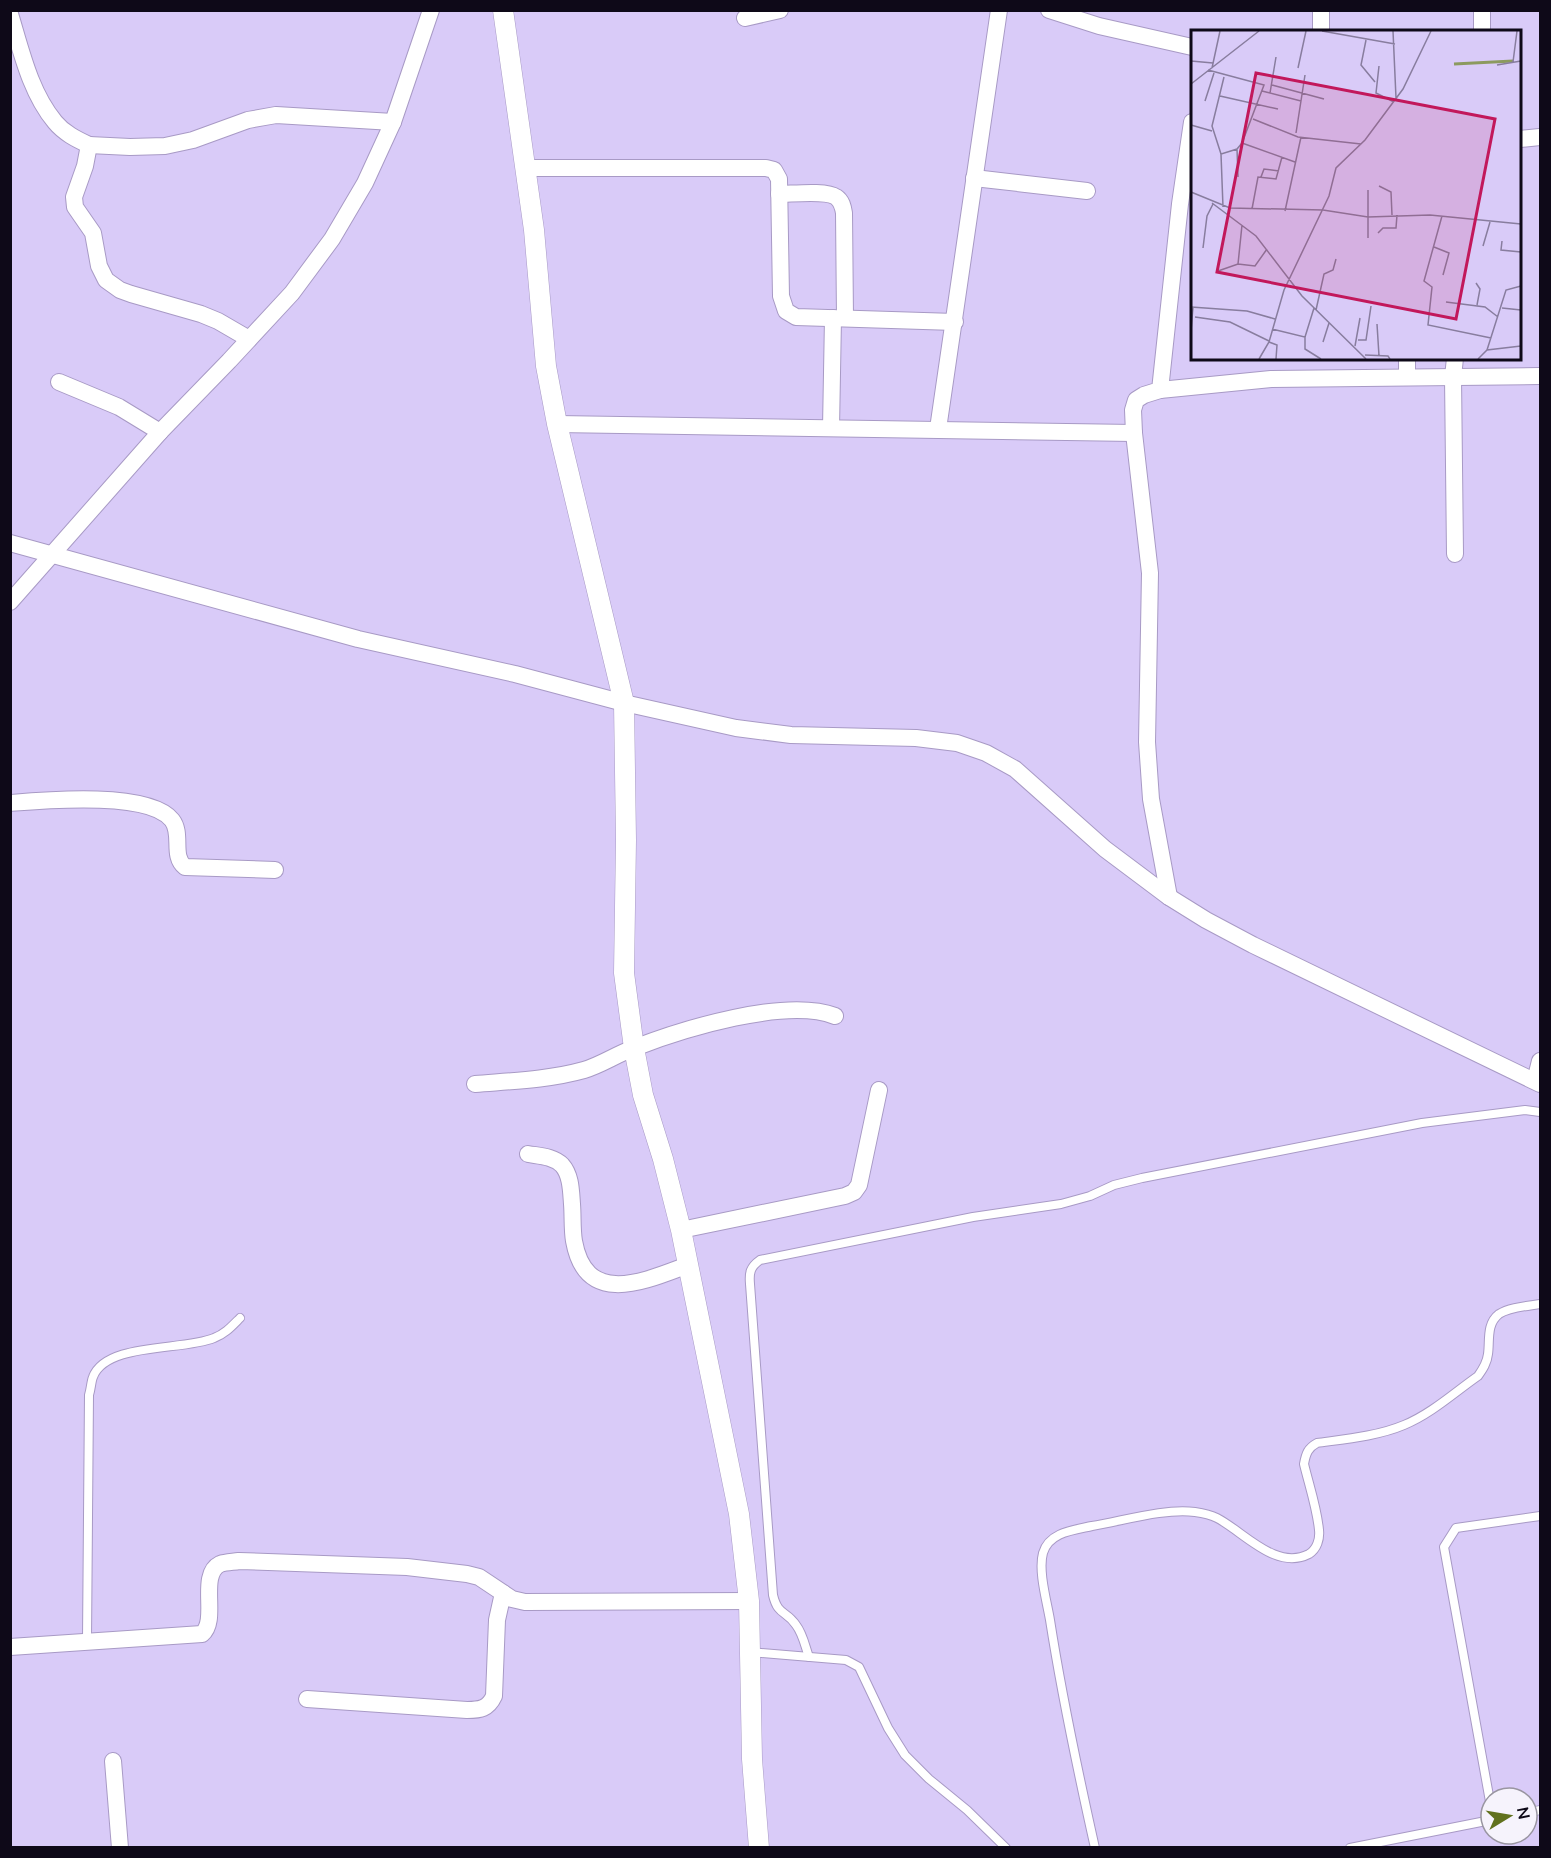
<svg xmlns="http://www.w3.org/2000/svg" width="1551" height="1858" viewBox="0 0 1551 1858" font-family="Mulish,sans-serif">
  <rect width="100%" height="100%" fill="#d9cbf8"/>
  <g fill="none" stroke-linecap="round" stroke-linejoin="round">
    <defs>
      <g id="service">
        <path d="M 87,1640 L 89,1395 C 91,1389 91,1382 93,1377 C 106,1342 184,1351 214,1338 C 225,1334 232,1326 240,1318"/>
        <polyline points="750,1652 846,1660 859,1667 888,1728 905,1755 929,1779 967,1810 1006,1848"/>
        <path d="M 809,1657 C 805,1646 803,1634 796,1625 C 786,1610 778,1616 773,1595 L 750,1284 C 749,1273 750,1267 760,1260 L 973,1217 L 1061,1204 L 1090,1196 L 1114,1185 L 1142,1178 L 1422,1123 L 1525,1110 L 1540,1112"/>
        <polyline points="1491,1807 1444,1547 1456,1528 1540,1516"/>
        <polyline points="1527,1813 1540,1810"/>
        <path d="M 1095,1848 C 1078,1772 1062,1697 1050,1620 C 1047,1602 1038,1571 1043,1553 C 1049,1532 1074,1530 1092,1526 C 1123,1521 1164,1508 1195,1512 C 1202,1513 1211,1515 1217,1518 C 1244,1532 1276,1571 1309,1554 C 1317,1549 1320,1539 1319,1530 C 1317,1508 1309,1485 1304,1464 C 1306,1453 1308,1448 1317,1443 C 1346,1439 1378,1436 1404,1425 C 1431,1414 1455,1392 1478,1376 C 1483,1369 1487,1363 1488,1354 C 1490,1341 1486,1324 1499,1314 C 1510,1307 1528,1306 1540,1304"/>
        <polyline points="1350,1848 1491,1820"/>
      </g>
      <g id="minor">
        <polyline points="1049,10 1099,26 1192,47"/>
        <polyline points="1482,10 1482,32"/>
        <path d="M 10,14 C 21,50 30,92 55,122 C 64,133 76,139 89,145 L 85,166 L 74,197 L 75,207 L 93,233 L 99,266 L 106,280 L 120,290 L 131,294 L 201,314 L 218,321 L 249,339"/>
        <polyline points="745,18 780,10"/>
        <polyline points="1321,32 1321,10"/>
        <polyline points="1520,139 1540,137"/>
        <polyline points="89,145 130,147 165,146 193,140 248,120 276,115 393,122"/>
        <polyline points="524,168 766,168 774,170 779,179 781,296 786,311 796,317 955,322"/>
        <polyline points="974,178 1087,191"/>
        <path d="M 779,194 C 792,194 826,190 836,197 C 842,201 843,207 844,213 L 845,318"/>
        <polyline points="1407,377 1407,358"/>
        <polyline points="59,382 119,407 160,432"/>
        <polyline points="1160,390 1271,379 1540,376"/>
        <polyline points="557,424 1134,433"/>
        <polyline points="831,428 833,318"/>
        <polyline points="938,429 999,10"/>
        <polyline points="10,543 358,639 515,674 624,703 736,728 791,735 916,738 957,743 986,753 1015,769 1105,849 1169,897 1206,920 1253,945 1540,1084"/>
        <polyline points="1455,554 1453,377 1455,358"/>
        <polyline points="10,602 160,432 229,361 292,293 332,239 365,183 393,122 431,10"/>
        <path d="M 10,803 C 46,800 149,791 172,820 C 183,834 171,856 185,867 L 275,870"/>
        <polyline points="1169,897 1151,799 1147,742 1150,573 1134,433 1133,410 1136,400 1144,395 1160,390 1180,204 1192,122"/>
        <polyline points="1535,1081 1540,1061"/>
        <path d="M 475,1084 C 511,1081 548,1080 584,1070 C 601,1065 617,1054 634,1048 C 683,1029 786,997 835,1016"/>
        <path d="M 528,1154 C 539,1156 553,1156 562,1165 C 571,1175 571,1191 572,1204 C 573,1216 572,1229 574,1241 C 586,1308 645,1281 688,1265"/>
        <polyline points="681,1230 845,1196 854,1192 859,1185 879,1090"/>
        <path d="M 10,1647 L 202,1634 C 219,1620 198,1575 220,1564 C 226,1562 233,1562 239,1561 L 407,1567 L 467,1574 L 479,1577 L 512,1599 L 525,1602 L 749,1601"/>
        <path d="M 307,1699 L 467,1710 C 480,1710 488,1709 494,1696 L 497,1620 L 503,1593"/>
        <polyline points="113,1761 120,1848"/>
      </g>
      <polyline id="tertiary" points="503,10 534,230 546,366 557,424 624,703 626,840 624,973 634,1048 643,1095 663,1159 681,1230 739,1514 749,1601 752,1759 759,1848"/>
    </defs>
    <!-- service casing -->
    <use href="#service" stroke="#a89ac5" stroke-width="10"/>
    <!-- minor casing -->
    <use href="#minor" stroke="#a89ac5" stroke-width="18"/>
    <!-- tertiary casing -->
    <use href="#tertiary" stroke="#a89ac5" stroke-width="21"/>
    <!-- service -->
    <use href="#service" stroke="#fff" stroke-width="8"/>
    <!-- minor -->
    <use href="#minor" stroke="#fff" stroke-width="16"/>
    <!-- tertiary -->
    <use href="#tertiary" stroke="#fff" stroke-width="20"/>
  </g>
  <!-- overview -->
  <g transform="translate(1191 30)">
    <rect width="330" height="330" fill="#d9cbf8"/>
    <path fill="none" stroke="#8c9a5f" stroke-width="3" d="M 263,34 L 322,31"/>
    <path fill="none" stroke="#887d9e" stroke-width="1.5" d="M 131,1 L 204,14M 202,1 L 205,68M 175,10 L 170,35 L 184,52M 0,31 L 22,33M 322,32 L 326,1M 306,35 L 330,31M 188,36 L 185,63 L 203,72M 21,38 L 29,1M 107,38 L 115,1M 17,40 L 73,55 L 51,113 L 46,119 L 30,124 L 32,177M 0,54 L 68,1M 81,55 L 133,69M 71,61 L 110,71M 79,63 L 85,27M 29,66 L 87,79M 14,71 L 23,43M 62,89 L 107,107 L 170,114M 0,95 L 21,101M 105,103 L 114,45M 51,113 L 104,132M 46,119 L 47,147M 30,124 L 21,96 L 33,47M 70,147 L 73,139 L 88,141M 188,156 L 200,162 L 201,185M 0,162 L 39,178 L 132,180 L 177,187 L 239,185 L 330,194M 21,173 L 65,206 L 111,266 L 175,329M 61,179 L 67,147 L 85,149 L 91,127M 94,181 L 110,107M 251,186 L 233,251 L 241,257 L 237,295 L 300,308M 187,203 L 192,198 L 205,198 L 206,185M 177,208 L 177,160M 311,211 L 310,220 L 330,222M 292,216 L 299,192M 243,217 L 258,223 L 252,245M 12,218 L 16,186 L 22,174M 47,234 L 51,195M 27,241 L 47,234 L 64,236 L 76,219M 285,253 L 289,259 L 286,275M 255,272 L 294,277 L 307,287M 0,277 L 56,281 L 84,289M 311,278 L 330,280M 125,280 L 133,244 L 142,240 L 145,229M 4,287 L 39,292 L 78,311M 186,294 L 188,326M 81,299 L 114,307 L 114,319 L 130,329M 0,301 L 2,277M 114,307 L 123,278M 167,310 L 175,310 L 180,276M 78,312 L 86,315 L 85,329M 132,312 L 138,293M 164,316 L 169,288M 296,320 L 315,260 L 330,256M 174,325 L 197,326 L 199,329M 68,329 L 78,312 L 93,260 L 138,166 L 145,138 L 174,110 L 212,59 L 240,1M 287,329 L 296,320 L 330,316"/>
    <path fill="#c2185b" fill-opacity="0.15" stroke="#c2185b" stroke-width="3" d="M 65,43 L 304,89 L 265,289 L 26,242 Z"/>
    <rect width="330" height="330" fill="none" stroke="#0e0918" stroke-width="3"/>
  </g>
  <!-- border -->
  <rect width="1551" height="1858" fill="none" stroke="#0e0918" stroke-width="24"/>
  <!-- north arrow -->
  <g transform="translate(1509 1816) rotate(79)"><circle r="28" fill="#f6f3fc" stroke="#9995a1" stroke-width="1.5"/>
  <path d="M0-4.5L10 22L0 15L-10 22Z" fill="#61711e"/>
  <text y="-9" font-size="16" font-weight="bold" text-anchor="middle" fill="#0e0918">N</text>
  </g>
</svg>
